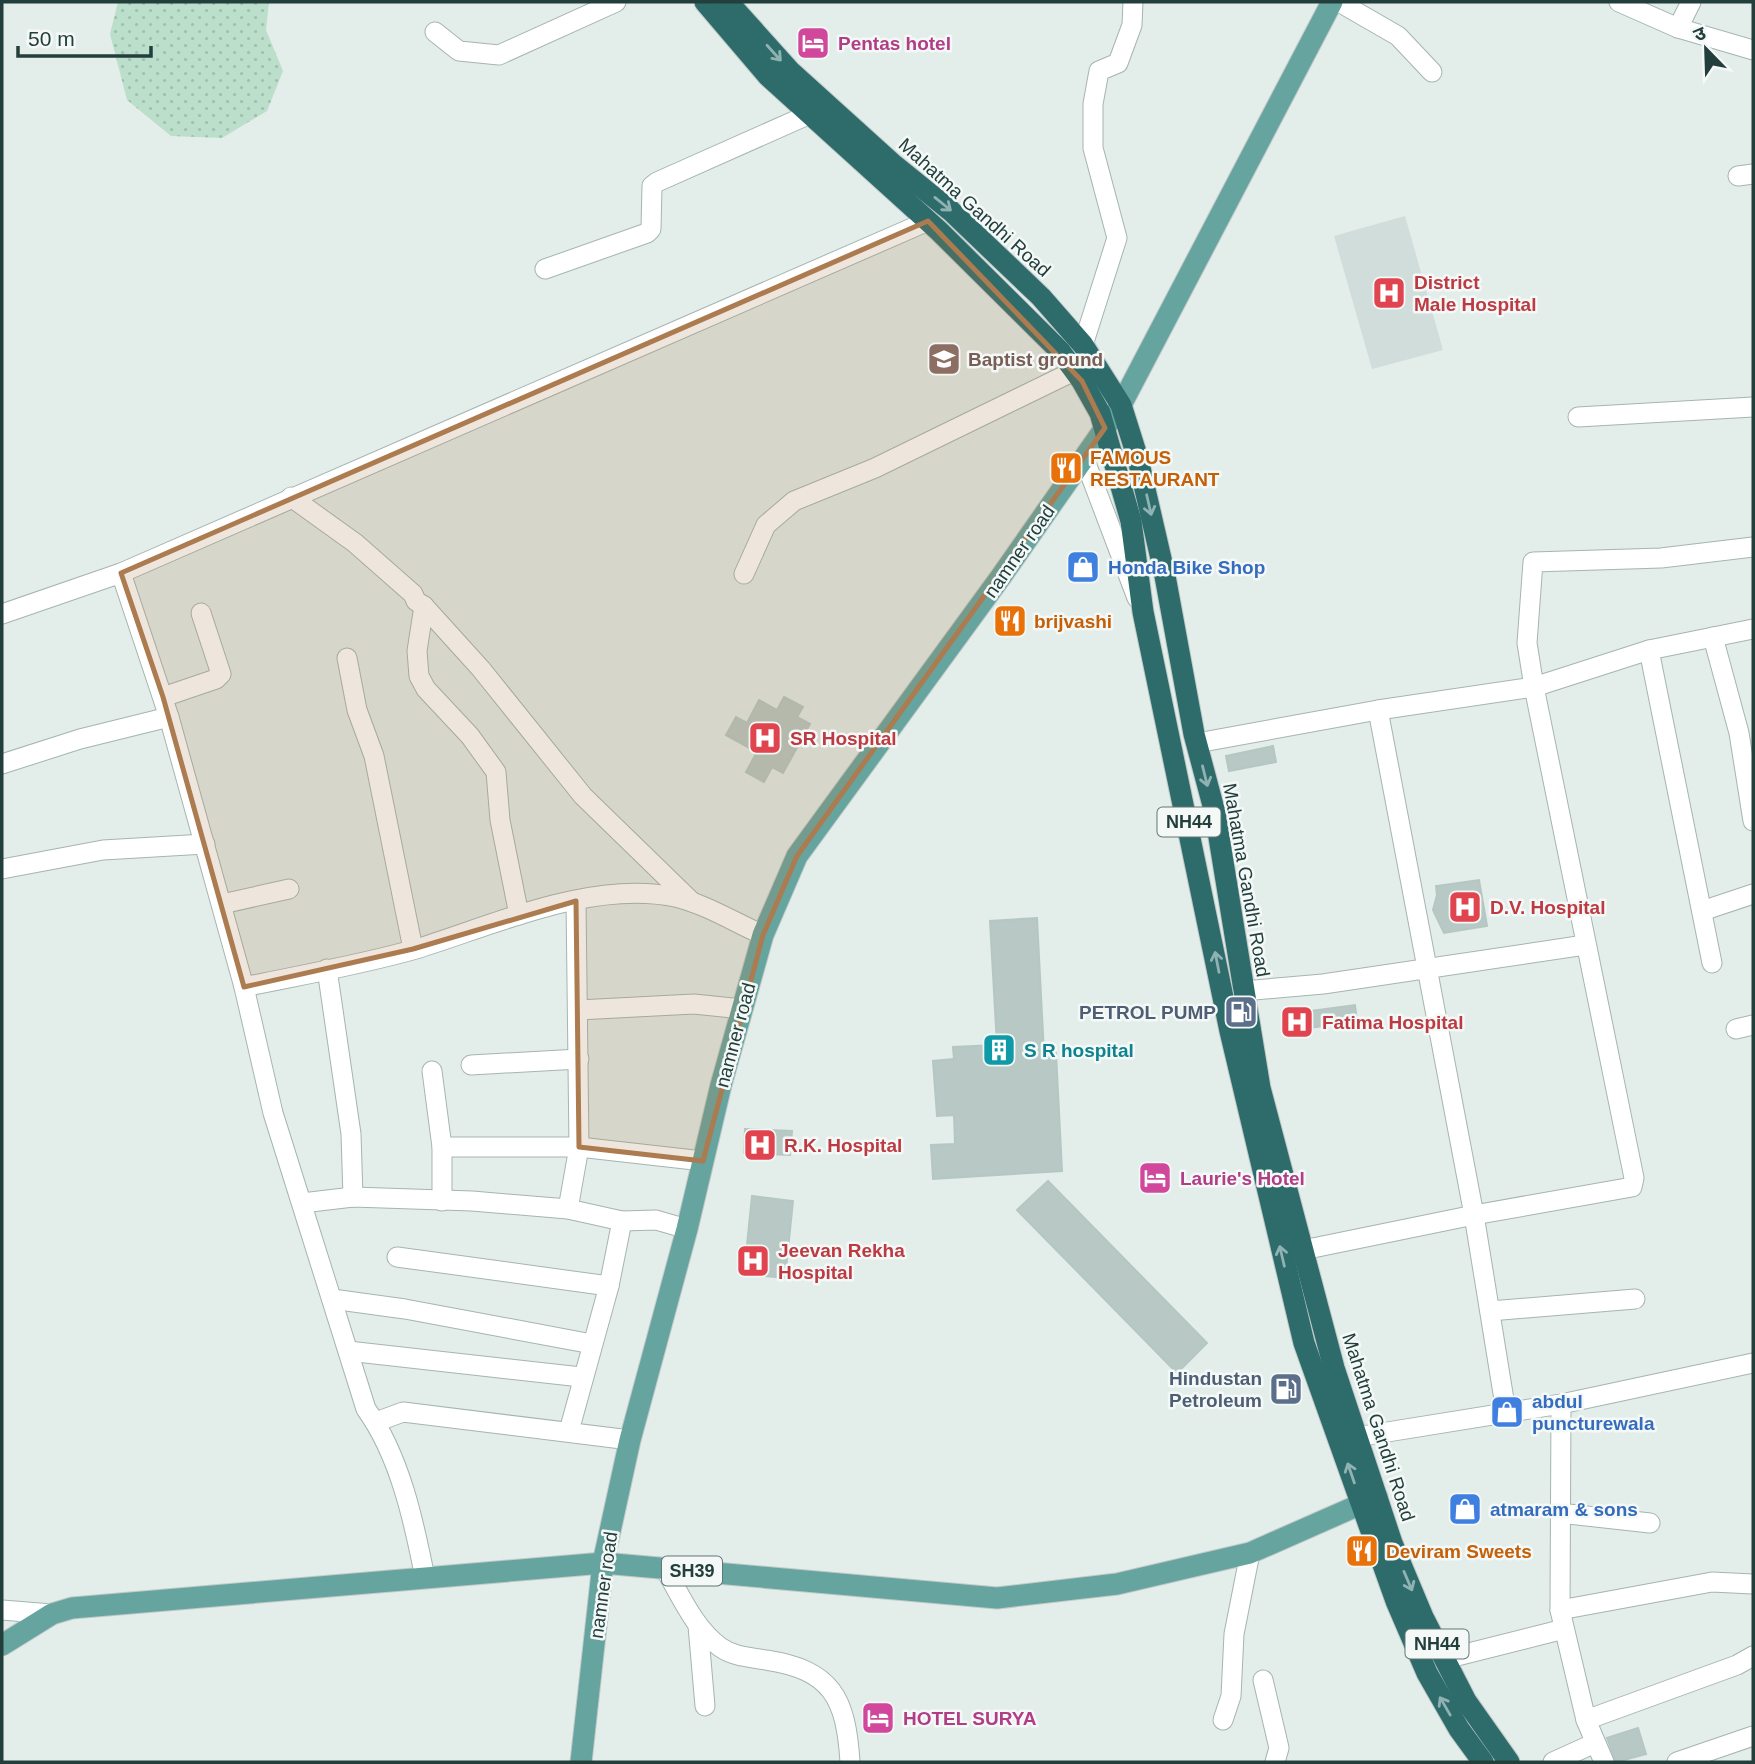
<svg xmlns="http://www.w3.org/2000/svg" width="1755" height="1764" viewBox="0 0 1755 1764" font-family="Arial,'Noto Sans Devanagari',sans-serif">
  <defs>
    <pattern id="green-dots" width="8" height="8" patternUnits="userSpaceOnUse" patternTransform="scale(1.75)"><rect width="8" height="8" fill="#bbdfcb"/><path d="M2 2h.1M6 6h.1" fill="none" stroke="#a0c0af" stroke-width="1.8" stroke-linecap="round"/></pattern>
  </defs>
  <rect width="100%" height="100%" fill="#e3edea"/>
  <!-- built -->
  <polygon fill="#d1ddda" points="1405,216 1443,350 1372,369 1334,236"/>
  <!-- green -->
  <polygon fill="url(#green-dots)" points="118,2 269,2 266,30 283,71 267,111 222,138 171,136 127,100 110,34"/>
  <!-- building -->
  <g fill="#b8c8c4" stroke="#b5c7c3" stroke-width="2">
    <polygon points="784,697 803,707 797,717 810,724 783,773 772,767 764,782 746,772 757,752 726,735 736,717 747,723 759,700 777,710"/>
    <polygon points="1273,746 1276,762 1229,771 1226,756"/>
    <polygon points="1479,880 1487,926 1444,933 1433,910 1437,895 1436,886"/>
    <polygon points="1037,918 1044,1054 1056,1053 1062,1171 933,1179 931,1145 955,1144 954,1115 937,1116 933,1061 954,1059 953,1047 997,1045 990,921"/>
    <polygon points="1355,1005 1357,1021 1289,1031 1287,1014"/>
    <polygon points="745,1129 792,1131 790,1155 744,1153"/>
    <polygon points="1048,1181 1207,1343 1177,1373 1017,1210"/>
    <polygon points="752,1196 793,1201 785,1278 744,1274"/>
    <polygon points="1638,1728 1646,1754 1616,1762 1607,1738"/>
  </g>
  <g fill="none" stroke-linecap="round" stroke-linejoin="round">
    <defs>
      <g id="minor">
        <polyline points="1339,2 1398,36 1432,72"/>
        <polyline points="1619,2 1678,28 1753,50"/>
        <polyline points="1678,28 1691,2"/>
        <polyline points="435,32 459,51 499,55 616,2"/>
        <polyline points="1738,176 1753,174"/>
        <polyline points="545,269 647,233 651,229 652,186 657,182 810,114"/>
        <polyline points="1083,345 1117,238 1093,148 1093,104 1099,71 1118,63 1132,25 1133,2"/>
        <polyline points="1578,417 1753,407"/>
        <polyline points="1084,458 1137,598"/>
        <polyline points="291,497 355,543 413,594 416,601 424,606 481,669 583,796 692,902"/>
        <path d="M 121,573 L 169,717 L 244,987 L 273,1113 L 366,1409 C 400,1456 414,1522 425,1578"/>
        <polyline points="744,574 766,525 794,501 875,468 1074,371"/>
        <polyline points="424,606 417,651 419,676 426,689 470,736 496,772 500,820 519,915"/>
        <polyline points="2,614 121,573 928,221"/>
        <polyline points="1713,637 1739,733 1753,821"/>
        <polyline points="1649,650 1712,963"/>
        <polyline points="347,658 357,710 374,756 413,949"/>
        <polyline points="163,697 216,679 221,674 201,613"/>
        <polyline points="1378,710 1474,1215 1506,1412"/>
        <polyline points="1197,743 1378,710 1534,687 1527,643 1533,562 1661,558 1753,547"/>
        <polyline points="2,764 80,739 169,717"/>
        <polyline points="2,869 103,850 205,844"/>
        <polyline points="222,904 289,889"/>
        <polyline points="1702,911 1753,894"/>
        <polyline points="327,969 351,1134 353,1197"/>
        <path d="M 244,987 C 301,975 360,965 416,949 C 494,925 591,880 675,897 C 705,904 734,922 763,935"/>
        <polyline points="1243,991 1323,984 1585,945"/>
        <polyline points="578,1010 694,1004 742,1009"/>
        <polyline points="1736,1029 1753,1025"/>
        <polyline points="471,1065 579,1059"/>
        <polyline points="432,1071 442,1147 442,1201"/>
        <polyline points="442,1147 579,1147 703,1161"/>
        <polyline points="302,1203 353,1197 472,1201 568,1209 622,1221 656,1220 687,1229"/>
        <polyline points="568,1209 579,1147 576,901"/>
        <polyline points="1303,1250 1474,1215 1632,1187 1634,1178 1534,687 1649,650 1753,629"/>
        <polyline points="397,1257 609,1286"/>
        <polyline points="332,1299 405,1309 592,1344"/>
        <polyline points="1490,1311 1635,1299"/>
        <polyline points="348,1351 581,1377"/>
        <polyline points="1561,1404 1560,1610 1586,1720 1604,1762"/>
        <polyline points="376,1422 403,1412 630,1440"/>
        <polyline points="569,1431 609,1286 622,1221"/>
        <polyline points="1344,1439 1561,1404 1753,1363"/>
        <polyline points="1559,1513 1650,1523"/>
        <path d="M 665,1569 C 681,1596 694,1628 720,1647 C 734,1657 750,1657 766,1660 C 832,1670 846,1698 850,1762"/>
        <polyline points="2,1610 52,1614"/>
        <polyline points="1560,1610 1712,1582 1753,1584"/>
        <polyline points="698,1626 705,1706"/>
        <polyline points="1445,1659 1564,1629"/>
        <polyline points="1263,1680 1279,1748 1275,1762"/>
        <polyline points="1223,1720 1231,1696 1234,1634 1250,1553"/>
        <polyline points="1586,1720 1737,1665 1753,1656"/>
        <polyline points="1553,1762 1595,1743"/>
        <polyline points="1677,1762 1753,1736"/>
      </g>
      <g id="major">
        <polyline points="2,1645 52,1614 72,1608 603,1563 997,1598 1117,1584 1250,1553 1377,1497"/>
        <polyline points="581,1762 603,1563 630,1440 687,1229 721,1085 763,935 797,856 1000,578 1121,405 1332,2"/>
      </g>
      <g id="highway">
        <polyline points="705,2 768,76 939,231 1060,351 1082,381 1100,413 1131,521 1143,612 1230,1031 1304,1343 1396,1601 1427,1673 1459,1729 1483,1762"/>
        <polyline points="728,2 790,71 894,165 951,211 1041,297 1083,345 1121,405 1138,459 1165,576 1194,734 1215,813 1260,1088 1334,1368 1392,1543 1423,1617 1466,1701 1509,1762"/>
      </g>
    </defs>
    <!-- minor casing -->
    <use href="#minor" stroke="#a5b5b2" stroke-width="21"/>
    <!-- major casing -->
    <use href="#major" stroke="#c1c9c8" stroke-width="23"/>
    <!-- highway casing -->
    <use href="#highway" stroke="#c1c9c8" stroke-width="23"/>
    <!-- minor -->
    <use href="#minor" stroke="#fff" stroke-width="19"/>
    <!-- major -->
    <use href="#major" stroke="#66a49f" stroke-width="21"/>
    <!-- highway -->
    <use href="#highway" stroke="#2d6c6b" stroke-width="21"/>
  </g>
  <!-- one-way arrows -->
  <defs><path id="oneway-shaft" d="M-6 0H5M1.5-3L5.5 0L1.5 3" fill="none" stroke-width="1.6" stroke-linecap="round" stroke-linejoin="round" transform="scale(1.75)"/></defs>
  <g stroke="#90b2b2">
    <use href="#oneway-shaft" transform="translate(774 53) rotate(48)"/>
    <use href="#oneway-shaft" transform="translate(943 204) rotate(39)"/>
    <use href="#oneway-shaft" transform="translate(1149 505) rotate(77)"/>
    <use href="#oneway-shaft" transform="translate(1205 776) rotate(76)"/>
    <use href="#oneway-shaft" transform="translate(1217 962) rotate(-101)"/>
    <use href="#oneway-shaft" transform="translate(1282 1256) rotate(-103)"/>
    <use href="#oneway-shaft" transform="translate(1351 1473) rotate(-109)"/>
    <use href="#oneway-shaft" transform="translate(1408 1581) rotate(67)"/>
    <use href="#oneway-shaft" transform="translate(1445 1706) rotate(-120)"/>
  </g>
  <!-- marked area -->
  <path fill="#ac7b4f" fill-opacity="0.2" stroke="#ac7b4f" stroke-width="5" stroke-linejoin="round" d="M 928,221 L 1082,381 L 1105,428 L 797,856 L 763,935 L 703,1161 L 579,1147 L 576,901 L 413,949 L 244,987 L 163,697 L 121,573 Z"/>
  <!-- icons -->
  <defs>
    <symbol id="hotel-square" viewBox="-11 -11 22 22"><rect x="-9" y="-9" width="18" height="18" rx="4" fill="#d1479c" stroke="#f4f9f8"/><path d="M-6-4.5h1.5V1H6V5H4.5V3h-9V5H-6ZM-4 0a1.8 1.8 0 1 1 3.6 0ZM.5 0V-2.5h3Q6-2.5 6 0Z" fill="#fff"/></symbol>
    <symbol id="hospital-square" viewBox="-11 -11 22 22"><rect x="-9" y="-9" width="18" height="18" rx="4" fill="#e0444e" stroke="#f4f9f8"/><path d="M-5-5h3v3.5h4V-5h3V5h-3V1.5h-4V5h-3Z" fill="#fff"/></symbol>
    <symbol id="school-square" viewBox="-11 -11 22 22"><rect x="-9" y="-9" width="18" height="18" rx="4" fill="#8d6e63" stroke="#f4f9f8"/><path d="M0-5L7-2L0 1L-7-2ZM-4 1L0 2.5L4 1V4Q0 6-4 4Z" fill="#fff"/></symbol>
    <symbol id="restaurant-square" viewBox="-11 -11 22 22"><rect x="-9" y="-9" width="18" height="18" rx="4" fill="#e8710a" stroke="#f4f9f8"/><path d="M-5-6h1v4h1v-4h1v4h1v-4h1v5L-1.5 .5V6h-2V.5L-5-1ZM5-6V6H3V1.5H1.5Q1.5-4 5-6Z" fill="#fff"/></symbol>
    <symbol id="shop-square" viewBox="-11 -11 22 22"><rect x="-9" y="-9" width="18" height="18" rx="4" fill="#3f7fe0" stroke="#f4f9f8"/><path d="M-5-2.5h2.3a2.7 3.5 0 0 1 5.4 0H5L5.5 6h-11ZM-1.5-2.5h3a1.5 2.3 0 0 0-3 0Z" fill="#fff"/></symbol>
    <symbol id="fuel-square" viewBox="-11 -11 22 22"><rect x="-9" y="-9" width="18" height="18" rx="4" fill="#5c6f8a" stroke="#f4f9f8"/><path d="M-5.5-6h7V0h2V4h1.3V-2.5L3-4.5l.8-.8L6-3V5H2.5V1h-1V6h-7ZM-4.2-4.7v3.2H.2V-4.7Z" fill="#fff"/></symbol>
    <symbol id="building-square" viewBox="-11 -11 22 22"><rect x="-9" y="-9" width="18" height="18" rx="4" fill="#0f9aa8" stroke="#f4f9f8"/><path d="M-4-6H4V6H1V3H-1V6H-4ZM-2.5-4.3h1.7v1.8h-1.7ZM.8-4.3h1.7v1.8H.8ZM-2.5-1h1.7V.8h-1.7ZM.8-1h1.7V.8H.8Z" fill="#fff"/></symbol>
  </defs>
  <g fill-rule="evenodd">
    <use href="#hotel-square" x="794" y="24" width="38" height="38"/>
    <use href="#hospital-square" x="1370" y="274" width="38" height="38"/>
    <use href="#school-square" x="925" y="340" width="38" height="38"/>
    <use href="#restaurant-square" x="1047" y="449" width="38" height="38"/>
    <use href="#shop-square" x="1064" y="548" width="38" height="38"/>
    <use href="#restaurant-square" x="991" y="602" width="38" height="38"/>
    <use href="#hospital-square" x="746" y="719" width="38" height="38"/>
    <use href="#hospital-square" x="1446" y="888" width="38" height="38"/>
    <use href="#fuel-square" x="1222" y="993" width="38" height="38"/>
    <use href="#hospital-square" x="1278" y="1003" width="38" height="38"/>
    <use href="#building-square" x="980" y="1031" width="38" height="38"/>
    <use href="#hospital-square" x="741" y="1126" width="38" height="38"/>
    <use href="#hotel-square" x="1136" y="1159" width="38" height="38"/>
    <use href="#hospital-square" x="734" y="1242" width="38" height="38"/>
    <use href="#fuel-square" x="1267" y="1370" width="38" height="38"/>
    <use href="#shop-square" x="1488" y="1393" width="38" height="38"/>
    <use href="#shop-square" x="1446" y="1490" width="38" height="38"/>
    <use href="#restaurant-square" x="1343" y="1532" width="38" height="38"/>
    <use href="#hotel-square" x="859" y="1699" width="38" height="38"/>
  </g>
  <g text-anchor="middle" stroke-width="5" stroke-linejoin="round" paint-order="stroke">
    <!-- shield labels -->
    <g fill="#f4f9f8" stroke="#617774" stroke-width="2">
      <rect x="1157.5" y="807.5" width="63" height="29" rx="5"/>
      <rect x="662" y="1556.5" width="60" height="29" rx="5"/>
      <rect x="1405.5" y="1629.5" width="63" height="29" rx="5"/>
    </g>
    <g font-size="18" font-weight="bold" fill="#223f3c">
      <text x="1189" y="828">NH44</text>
      <text x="692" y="1577">SH39</text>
      <text x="1437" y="1650">NH44</text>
    </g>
    <!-- hotel labels -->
    <g font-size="19" font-weight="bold" fill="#b23c85" stroke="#f4f9f8" text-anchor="start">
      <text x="838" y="50">Pentas hotel</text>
      <text x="1180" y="1185">Laurie's Hotel</text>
      <text x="903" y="1725">HOTEL SURYA</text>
    </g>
    <!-- street labels -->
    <g font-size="19" fill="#223f3c" stroke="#f4f9f8">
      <text transform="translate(975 207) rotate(42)" y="7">Mahatma Gandhi Road</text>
      <text transform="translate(1019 551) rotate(-55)" y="7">namner road</text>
      <text transform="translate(1247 880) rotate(80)" y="7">Mahatma Gandhi Road</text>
      <text transform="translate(735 1035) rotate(-75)" y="7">namner road</text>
      <text transform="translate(1379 1427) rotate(72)" y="7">Mahatma Gandhi Road</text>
      <text transform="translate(603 1585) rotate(-82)" y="7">namner road</text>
    </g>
    <!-- health labels -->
    <g font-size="19" font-weight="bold" fill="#be3a42" stroke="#f4f9f8" text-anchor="start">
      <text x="1414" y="289">District<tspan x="1414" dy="22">Male Hospital</tspan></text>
      <text x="790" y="745">SR Hospital</text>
      <text x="1490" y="914">D.V. Hospital</text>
      <text x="1322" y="1029">Fatima Hospital</text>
      <text x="784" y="1152">R.K. Hospital</text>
      <text x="778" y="1257">Jeevan Rekha<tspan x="778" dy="22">Hospital</tspan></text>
    </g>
    <!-- education labels -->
    <g font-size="19" font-weight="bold" fill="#785e54" stroke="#f4f9f8" text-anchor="start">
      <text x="968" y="366">Baptist ground</text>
    </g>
    <!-- food labels -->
    <g font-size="19" font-weight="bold" fill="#c56008" stroke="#f4f9f8" text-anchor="start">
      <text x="1090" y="464">FAMOUS<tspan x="1090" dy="22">RESTAURANT</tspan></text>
      <text x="1034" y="628">brijvashi</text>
      <text x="1386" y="1558">Deviram Sweets</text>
    </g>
    <!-- shop labels -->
    <g font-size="19" font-weight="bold" fill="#366cbe" stroke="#f4f9f8" text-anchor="start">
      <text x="1108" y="574">Honda Bike Shop</text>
      <text x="1532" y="1408">abdul<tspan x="1532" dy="22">puncturewala</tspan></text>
      <text x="1490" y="1516">atmaram &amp; sons</text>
    </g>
    <!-- service labels -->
    <g font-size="19" font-weight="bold" fill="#4e5e75" stroke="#f4f9f8" text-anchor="end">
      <text x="1216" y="1019">PETROL PUMP</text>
      <text x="1262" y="1385">Hindustan<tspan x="1262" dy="22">Petroleum</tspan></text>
    </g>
    <!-- culture labels -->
    <g font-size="19" font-weight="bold" fill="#0d838f" stroke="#f4f9f8" text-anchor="start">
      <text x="1024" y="1057">S R hospital</text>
    </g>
  </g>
  <!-- border -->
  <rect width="1755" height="1764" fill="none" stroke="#223f3c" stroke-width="7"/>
  <!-- north arrow -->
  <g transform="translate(1706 49) rotate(337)" stroke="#f4f9f8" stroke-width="5" paint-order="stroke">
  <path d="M0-5L12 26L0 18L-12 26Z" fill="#223f3c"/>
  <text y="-10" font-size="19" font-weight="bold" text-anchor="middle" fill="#223f3c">उ</text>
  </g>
  <!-- scale -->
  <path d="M18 46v10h133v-10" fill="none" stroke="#223f3c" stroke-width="3.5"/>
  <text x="28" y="46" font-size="21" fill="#223f3c" stroke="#f4f9f8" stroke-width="5" paint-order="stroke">50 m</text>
</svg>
